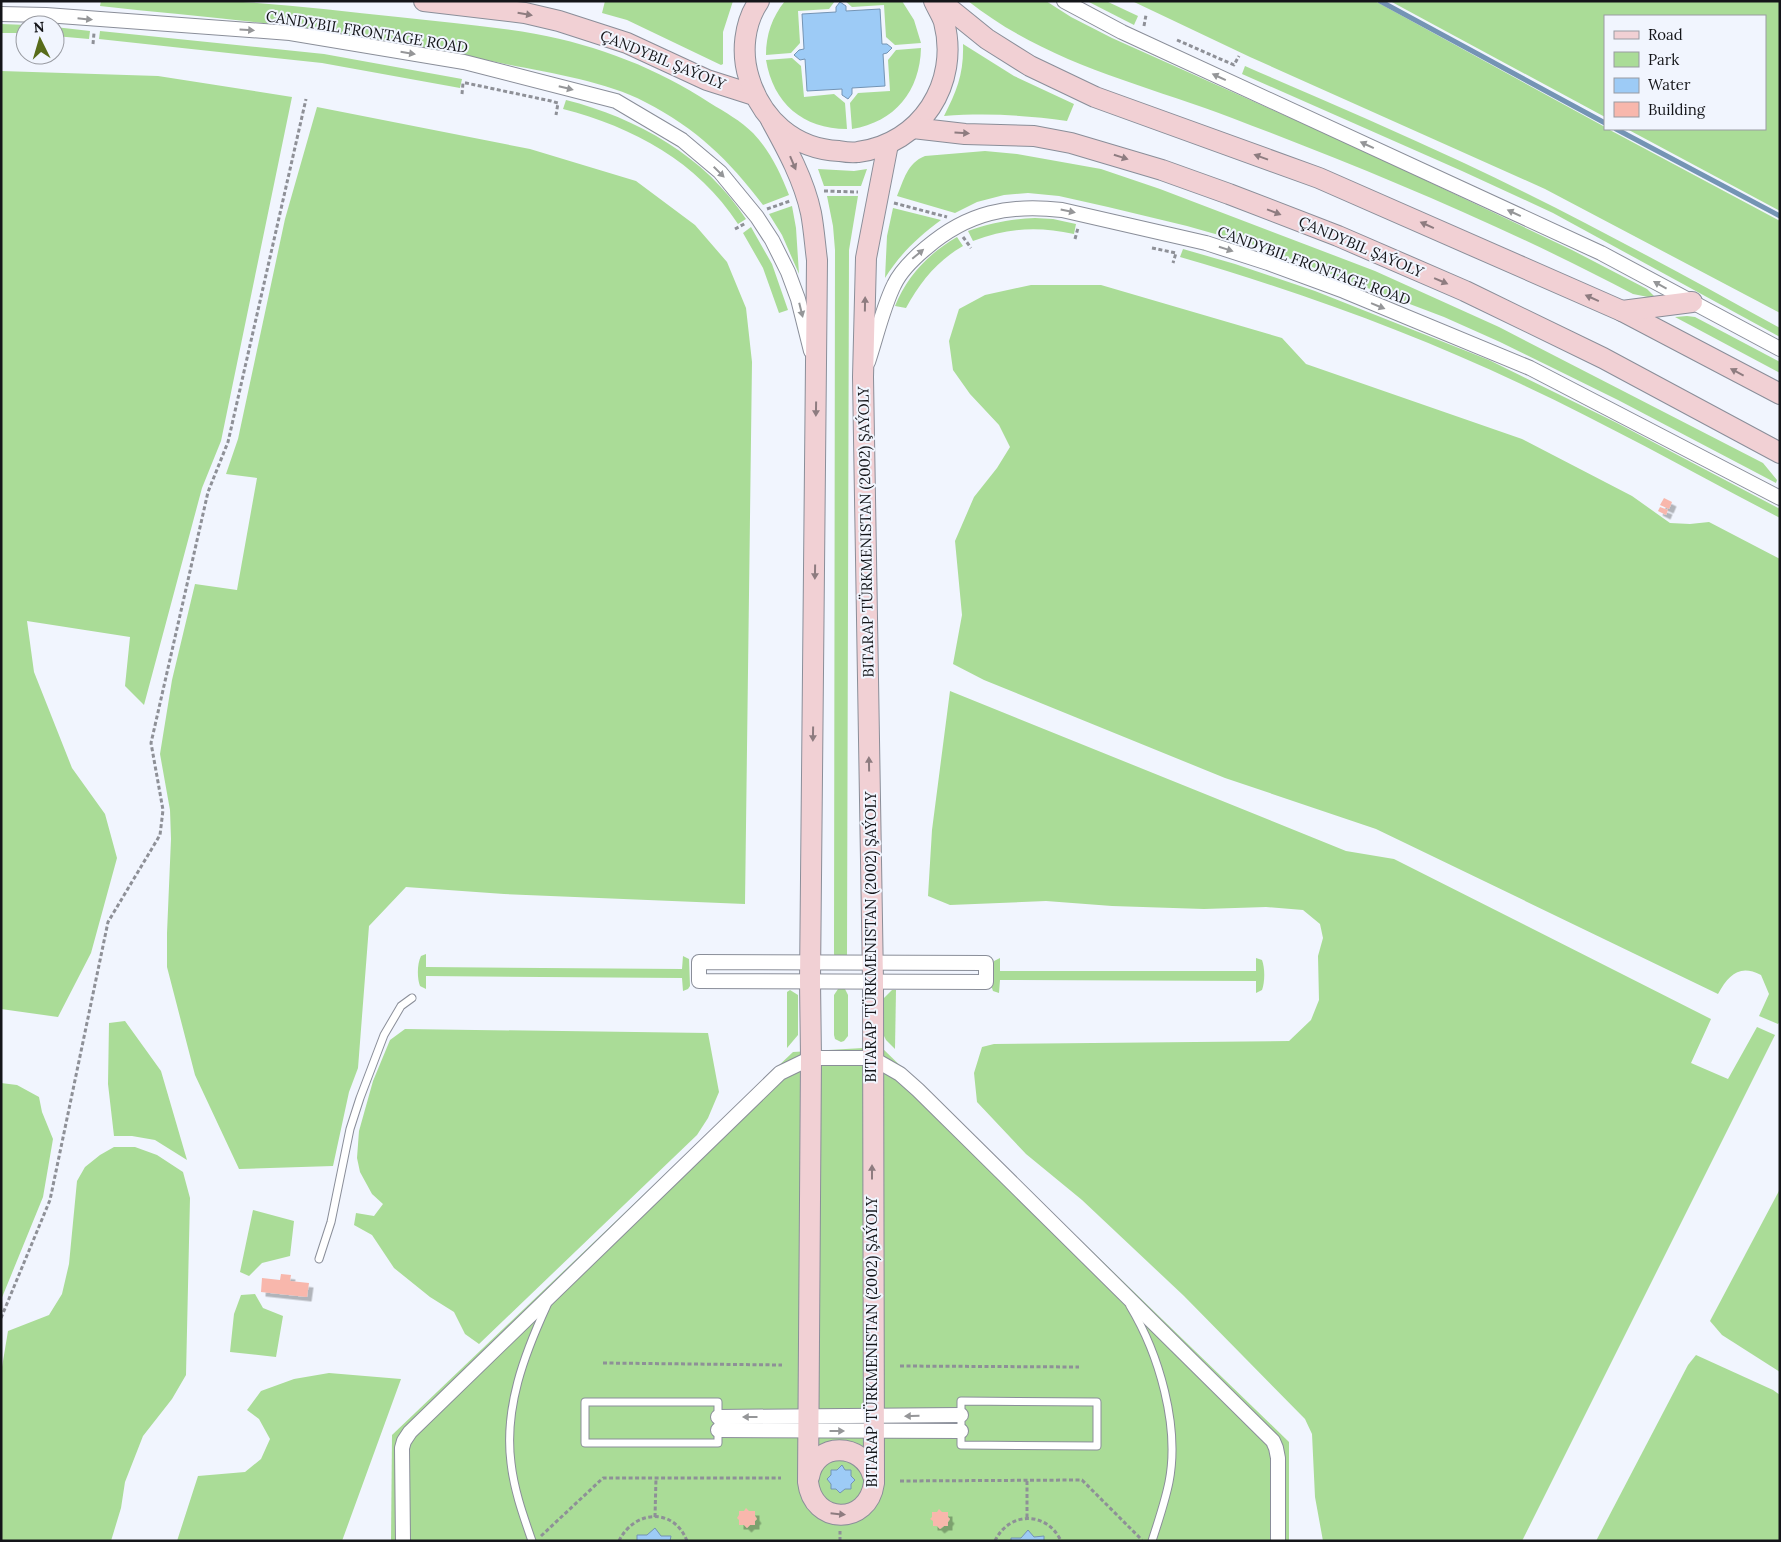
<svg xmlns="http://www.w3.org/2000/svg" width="1781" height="1542" viewBox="0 0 1781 1542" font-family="Lora,serif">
  <defs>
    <filter id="shadow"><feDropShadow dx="4.5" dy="4.5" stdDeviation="0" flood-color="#0004"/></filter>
  </defs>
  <rect width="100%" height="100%" fill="#f1f5fe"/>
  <!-- green -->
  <g fill="#aadc97">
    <path d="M 101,1 C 141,1 181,0 221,1 C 280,3 339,11 398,17 C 444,22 490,26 536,34 C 597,45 659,69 710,103 C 725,112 741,121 753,133 C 770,151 780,172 789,195 L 763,205 C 728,159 697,129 645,102 C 604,80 542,72 496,62 C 437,50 378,38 318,30 C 246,20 173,14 100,6 Z"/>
    <polygon points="605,1 733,1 723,32 723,64 721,65 627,20 602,13"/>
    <path d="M 785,1 L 835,1 L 829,9 L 798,11 L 800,43 L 791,53 L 766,55 C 766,35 772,17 785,1 Z"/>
    <polygon points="845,1 902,1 914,20 921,43 895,45 886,37 884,5 852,7"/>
    <path d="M 968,1 L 1046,1 L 1071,17 L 1112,38 L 1362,150 L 1572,250 L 1647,289 L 1655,297 L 1653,298 L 1633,294 C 1504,226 1369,170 1232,118 C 1140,83 1048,64 968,1 Z"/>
    <polygon points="1087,1 1106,1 1138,16 1134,25"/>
    <polygon points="1132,1 1375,1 1605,127 1605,129 1608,129 1780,221 1780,313 1545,189 1250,57"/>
    <polygon points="1390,1 1780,1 1780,211 1627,129 1765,129 1765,16 1605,16 1605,117"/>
    <polygon points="1,24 28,25 25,25 25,33 1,33"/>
    <polygon points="55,27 90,31 89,39 55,36"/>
    <polygon points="100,31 324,54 462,79 460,88 322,63 99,39"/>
    <path d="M 963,44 L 1014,76 L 1074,104 L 1067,121 C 1026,115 986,113 944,116 C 957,91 964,73 963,44 Z"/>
    <path d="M 921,48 C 920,91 895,122 852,129 L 850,103 L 858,93 L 890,91 L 888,60 L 896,50 Z"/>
    <path d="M 792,58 L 801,66 L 804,97 L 834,94 L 845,103 L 847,129 C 803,129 773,103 766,60 Z"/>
    <path d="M 1245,66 C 1318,98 1392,129 1464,163 C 1571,213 1676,271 1780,328 L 1780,337 L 1553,213 L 1462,171 L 1242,74 Z"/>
    <polygon points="1,71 158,76 292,97 221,441 202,488 144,705 125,686 130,637 27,621 34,672 72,768 105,814 117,858 91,953 58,1017 1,1009"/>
    <path d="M 566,100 C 637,118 705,156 746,219 L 738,224 C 698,162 633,127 563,109 Z"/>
    <polygon points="317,107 530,149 636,181 695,225 727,262 746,308 752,362 745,904 504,894 406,887 369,926 358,1068 349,1092 333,1166 239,1169 195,1075 167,967 167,933 171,839 170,810 160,754 172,680 195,584 237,590 257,478 226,474 238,439 285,219"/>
    <path d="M 985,151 L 1017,154 L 1101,169 L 1160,189 L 1375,271 L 1499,327 L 1763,463 L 1777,480 L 1776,483 L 1618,400 L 1500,342 L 1444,317 L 1254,245 L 1187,226 L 1108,207 L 1059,196 L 1028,193 L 1004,195 L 977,202 L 955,213 L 897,196 C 904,180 907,163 925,156 Z"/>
    <polygon points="818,169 854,171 867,169 861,186 824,186"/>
    <polygon points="827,196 858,196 849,250 847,957 835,957 834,954 835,250 833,226"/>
    <polygon points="792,206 796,228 799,274 782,235 769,214"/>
    <path d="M 893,208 L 941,220 C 918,237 900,254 885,278 L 887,236 Z"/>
    <path d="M 1035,218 L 1053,219 L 1076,224 L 1074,234 C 1037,226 1008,228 973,241 L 968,231 C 991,223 1011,219 1035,218 Z"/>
    <polygon points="751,227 772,264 788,310 779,313 763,268 743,233"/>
    <path d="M 957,237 L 963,246 C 937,261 921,281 906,308 L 895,306 C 907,276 929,253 957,237 Z"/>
    <path d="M 1183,249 L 1235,264 L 1315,291 L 1489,360 L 1617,423 L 1780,509 L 1780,518 C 1694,473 1609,425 1521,384 C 1411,332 1297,291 1180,257 Z"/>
    <path d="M 1031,285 L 1101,285 L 1282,338 L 1306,364 L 1522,439 L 1632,496 L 1670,523 L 1690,524 L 1709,522 L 1780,559 L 1780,1021 L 1778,1024 L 1759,1016 L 1769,994 L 1761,975 C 1740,964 1729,974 1718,994 L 1376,829 L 1225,778 L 984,680 L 953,664 L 962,615 L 955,541 L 974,497 L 997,468 L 1010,447 L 999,425 L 970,394 L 953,370 L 949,341 L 959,309 L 985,295 Z"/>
    <polygon points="1687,316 1695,317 1780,362 1780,373 1675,317"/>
    <polygon points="950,691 1346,851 1394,859 1711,1019 1691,1063 1728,1079 1757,1027 1775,1035 1522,1541 1323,1541 1315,1497 1312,1434 1305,1419 1184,1296 1082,1200 1026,1154 977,1102 974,1073 982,1047 994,1044 1289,1041 1311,1020 1319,1000 1318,956 1323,938 1320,924 1303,910 1266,907 1204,909 1112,906 1046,901 950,905 928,896 932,830"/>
    <path d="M 426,954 L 426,967 L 682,969 L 683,956 L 689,959 L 690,986 L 688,989 L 683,991 L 682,978 L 426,976 L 426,989 L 420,986 C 417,978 417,964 421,956 Z"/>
    <path d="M 1000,958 L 1000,971 L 1256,971 L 1256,958 L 1262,960 C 1265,968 1265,982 1262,990 L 1256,993 L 1256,981 L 1000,980 L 999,993 L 993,991 L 992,988 L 994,961 Z"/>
    <polygon points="841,988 845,989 848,995 848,1036 844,1041 841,1042 835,1039 834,1035 834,995 838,989"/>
    <polygon points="790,990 798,995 798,1035 787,1048 787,992"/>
    <polygon points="892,990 896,990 895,1049 886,1040 884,1036 884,998"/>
    <polygon points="125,1021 161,1071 187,1160 155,1140 132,1136 114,1136 108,1084 109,1023"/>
    <polygon points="405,1029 708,1033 719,1092 708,1118 697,1135 479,1344 465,1334 454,1312 430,1297 394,1268 372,1235 354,1225 356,1213 374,1216 383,1204 372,1194 360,1172 357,1158 359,1131 373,1081 390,1040"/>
    <polygon points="881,1047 1289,1442 1289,1541 391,1541 392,1435 793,1052"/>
    <polygon points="1,1083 17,1085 39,1097 42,1112 53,1139 43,1197 1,1300"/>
    <polygon points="114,1147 135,1147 157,1155 183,1172 190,1198 186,1375 172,1399 143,1436 125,1482 121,1508 111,1541 1,1541 1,1373 8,1331 49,1315 62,1294 69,1264 77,1181 85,1167 100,1155"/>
    <polygon points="1780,1189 1780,1372 1722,1335 1710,1321"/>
    <polygon points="253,1210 294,1221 290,1256 262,1263 249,1276 240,1272"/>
    <polygon points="255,1294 263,1308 283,1316 276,1357 230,1352 234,1314 241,1295"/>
    <polygon points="1696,1355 1773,1390 1780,1395 1780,1541 1596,1541 1688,1365"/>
    <polygon points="329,1373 401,1379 342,1541 177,1541 198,1476 245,1472 261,1459 270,1439 259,1419 247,1410 261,1391 294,1379"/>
  </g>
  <!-- water -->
  <g fill="#9dcbf6" stroke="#7494b4">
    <polygon points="840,2 846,6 846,11 880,9 882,44 887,44 892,48 887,53 883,54 885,86 852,88 852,94 848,99 842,95 842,89 807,91 805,59 800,60 794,55 799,50 804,49 802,14 836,12 836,7"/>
    <polygon points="842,1465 845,1470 851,1470 851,1476 855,1480 851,1484 851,1489 845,1489 840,1493 836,1489 831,1489 831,1484 827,1479 831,1475 831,1470 837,1470"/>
    <polygon points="655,1528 661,1536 671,1536 670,1541 637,1541 637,1535 647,1535"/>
    <polygon points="1028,1530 1034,1537 1044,1536 1044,1541 1011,1541 1011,1538 1021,1538"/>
  </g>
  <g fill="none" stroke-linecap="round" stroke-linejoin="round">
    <!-- stream -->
    <g stroke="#7494b4" stroke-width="5">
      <polyline points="1380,1 1605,123"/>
      <polyline points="1616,129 1780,216"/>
    </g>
  </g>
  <!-- building -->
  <g fill="#f8b7ac" filter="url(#shadow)">
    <polygon points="1664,498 1672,502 1669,509 1660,505"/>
    <polygon points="1660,507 1668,510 1666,515 1658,511"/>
    <polygon points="281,1274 291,1275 290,1281 309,1283 307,1297 261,1292 262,1278 280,1280"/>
    <polygon points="746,1508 749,1511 755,1511 755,1516 757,1519 755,1521 755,1525 750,1525 747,1528 744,1525 739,1525 739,1520 737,1518 739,1515 739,1511 744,1511"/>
    <polygon points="939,1509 942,1512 948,1512 948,1517 950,1519 948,1522 948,1526 944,1526 940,1529 937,1526 933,1526 933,1521 930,1519 932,1517 932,1512 937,1512"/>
  </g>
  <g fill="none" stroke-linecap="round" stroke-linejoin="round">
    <defs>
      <g id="lane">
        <polyline points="319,1259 331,1222 350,1129 360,1098 384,1035 401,1006 412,998"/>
        <path d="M 1130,1306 C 1159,1354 1180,1426 1169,1482 C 1165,1502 1158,1522 1152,1541"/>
        <polygon points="961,1401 1097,1402 1097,1446 961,1445"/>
        <rect x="585" y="1402" width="133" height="41"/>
        <path d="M 532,1541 C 523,1515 514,1490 511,1463 C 504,1408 524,1355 547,1305"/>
      </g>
      <g id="street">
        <polyline points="1064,1 1122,32 1601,253 1780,349"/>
        <polyline points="1,14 46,15 290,33 464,62 616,101 682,140 720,172 757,217 772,240 788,272 798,299 811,351"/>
        <path d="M 868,362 C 876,338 883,307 894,285 C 901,270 914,258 926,248 C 968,212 1009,204 1062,210 L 1206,243 L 1268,263 L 1344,291 L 1530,368 L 1780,498"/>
        <polygon points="699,962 986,963 986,982 699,981"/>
        <polyline points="718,1417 961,1415"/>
        <polyline points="718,1430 961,1431"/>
        <polyline points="403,1541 402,1448 404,1441 410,1432 780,1073 811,1058 872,1058 900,1074 918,1090 1273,1441 1276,1448 1278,1458 1278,1541"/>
      </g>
      <g id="secondary">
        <polyline points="424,1 525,13 559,21 627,43 707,80 754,95"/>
        <path d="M 759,1 C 744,23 741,53 749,78 C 761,119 794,149 839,151 C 845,152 852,153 858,152 C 921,144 960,83 944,22 C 942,15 937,8 934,1"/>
        <polyline points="940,1 987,39 1030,66 1095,97 1319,178 1622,311 1780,394"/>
        <path d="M 771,120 C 787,149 804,180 811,213 C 814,229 815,245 817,260 L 810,981 L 811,1058 L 808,1482 C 813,1525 868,1526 874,1483 L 873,981 L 863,377 L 866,258 L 888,144"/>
        <polyline points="913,128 965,134 1034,136 1071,143 1162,170 1229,194 1338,236 1465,291 1603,358 1780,453"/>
        <polyline points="1622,311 1692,302"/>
        <path d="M 809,1477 C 815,1441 863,1442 873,1476"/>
      </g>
    </defs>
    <!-- lane casing -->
    <use href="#lane" stroke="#8a8e99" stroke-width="9"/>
    <!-- street casing -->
    <use href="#street" stroke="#8a8e99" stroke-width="16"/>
    <!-- secondary casing -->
    <use href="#secondary" stroke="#8a8e99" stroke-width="22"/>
    <!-- path -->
    <g stroke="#8e9097" stroke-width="3" stroke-dasharray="4 2.5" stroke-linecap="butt">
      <polyline points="1144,26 1146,15"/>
      <polyline points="1177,40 1234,65 1239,56"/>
      <polyline points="93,44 94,33"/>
      <polyline points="462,94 463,83 466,83 551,101 558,103 556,115"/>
      <polyline points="824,191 858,192"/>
      <polyline points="894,203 947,217"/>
      <polyline points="767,209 790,201"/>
      <polyline points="735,229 746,223"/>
      <polyline points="963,237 971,248"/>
      <polyline points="1075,239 1078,228"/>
      <polyline points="1152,248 1176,253 1173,263"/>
      <polyline points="1,1318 50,1200 108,922 160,835 163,810 151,743 208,492 228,442 306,99"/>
      <polyline points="603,1363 782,1365"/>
      <polyline points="900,1366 1079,1367"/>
      <polyline points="900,1481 1082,1480 1142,1540"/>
      <polyline points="1027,1481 1027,1518"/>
      <polyline points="655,1517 656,1478"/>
      <polyline points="541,1536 603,1478 781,1478"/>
      <path d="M 619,1541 C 634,1510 674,1507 687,1541"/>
      <polyline points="840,1541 840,1531"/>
      <path d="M 995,1541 C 1009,1511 1047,1511 1061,1541"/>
    </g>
    <!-- lane -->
    <use href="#lane" stroke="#fff" stroke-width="7"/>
    <!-- street -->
    <use href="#street" stroke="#fff" stroke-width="14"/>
    <!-- secondary -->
    <use href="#secondary" stroke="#f1d0d4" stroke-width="20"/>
  </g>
  <!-- one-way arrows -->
  <defs><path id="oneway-solid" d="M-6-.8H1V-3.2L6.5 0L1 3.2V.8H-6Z" transform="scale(1.25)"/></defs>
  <g fill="#8e7c80">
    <use href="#oneway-solid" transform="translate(525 14) rotate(10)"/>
    <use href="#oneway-solid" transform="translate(962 133) rotate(3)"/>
    <use href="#oneway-solid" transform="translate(1121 157) rotate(18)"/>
    <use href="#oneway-solid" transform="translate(1261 157) rotate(-160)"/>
    <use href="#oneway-solid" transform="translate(793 163) rotate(67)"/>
    <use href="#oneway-solid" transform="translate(1274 212) rotate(21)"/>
    <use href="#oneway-solid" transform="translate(1427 225) rotate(-156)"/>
    <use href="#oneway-solid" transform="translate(1441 281) rotate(23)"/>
    <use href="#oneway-solid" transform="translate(1592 298) rotate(-156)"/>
    <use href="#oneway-solid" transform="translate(865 304) rotate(-89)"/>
    <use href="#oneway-solid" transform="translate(1737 372) rotate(-152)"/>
    <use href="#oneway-solid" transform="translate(816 409) rotate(91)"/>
    <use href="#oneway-solid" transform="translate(815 572) rotate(91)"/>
    <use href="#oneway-solid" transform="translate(813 734) rotate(91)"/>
    <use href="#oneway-solid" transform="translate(869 764) rotate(-91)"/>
    <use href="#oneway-solid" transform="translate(872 1172) rotate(-90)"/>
    <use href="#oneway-solid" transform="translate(838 1514) rotate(6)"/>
  </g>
  <g fill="#959698">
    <use href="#oneway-solid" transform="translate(85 19) rotate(6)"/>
    <use href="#oneway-solid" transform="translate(247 30) rotate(4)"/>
    <use href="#oneway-solid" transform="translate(408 53) rotate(9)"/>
    <use href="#oneway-solid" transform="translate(1219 77) rotate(-155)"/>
    <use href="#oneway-solid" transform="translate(566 88) rotate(14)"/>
    <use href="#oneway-solid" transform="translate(1367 145) rotate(-155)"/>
    <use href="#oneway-solid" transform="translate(719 172) rotate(45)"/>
    <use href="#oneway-solid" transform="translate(1068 211) rotate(12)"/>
    <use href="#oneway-solid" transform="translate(1514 213) rotate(-155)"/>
    <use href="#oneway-solid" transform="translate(1226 249) rotate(18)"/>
    <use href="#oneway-solid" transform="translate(918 254) rotate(-40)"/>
    <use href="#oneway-solid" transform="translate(1660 285) rotate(-151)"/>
    <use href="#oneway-solid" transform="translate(1378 306) rotate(22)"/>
    <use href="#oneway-solid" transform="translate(801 310) rotate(76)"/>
    <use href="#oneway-solid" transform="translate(912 1416) rotate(179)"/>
    <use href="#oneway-solid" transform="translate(750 1417) rotate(180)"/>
    <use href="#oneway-solid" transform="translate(837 1431)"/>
  </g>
  <g text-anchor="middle" stroke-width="4" stroke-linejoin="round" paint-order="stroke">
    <!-- street labels -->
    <g font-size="15" fill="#141519" stroke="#f1f5fe">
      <text transform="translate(367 32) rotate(9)" y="5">CANDYBIL FRONTAGE ROAD</text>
      <text transform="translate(663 60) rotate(22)" y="5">ÇANDYBIL ŞAÝOLY</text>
      <text transform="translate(1361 247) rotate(23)" y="5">ÇANDYBIL ŞAÝOLY</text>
      <text transform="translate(1314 266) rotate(20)" y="5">CANDYBIL FRONTAGE ROAD</text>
      <text transform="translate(866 532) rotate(-91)" y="5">BITARAP TÜRKMENISTAN (2002) ŞAÝOLY</text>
      <text transform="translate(871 937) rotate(-90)" y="5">BITARAP TÜRKMENISTAN (2002) ŞAÝOLY</text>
      <text transform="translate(872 1342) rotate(-90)" y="5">BITARAP TÜRKMENISTAN (2002) ŞAÝOLY</text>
    </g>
  </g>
  <!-- border -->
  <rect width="1781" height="1542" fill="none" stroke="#141519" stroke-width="5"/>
  <!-- legend -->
  <rect x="1604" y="15" width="162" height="115" fill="#f1f5fe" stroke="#999ba2"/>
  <rect x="1614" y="31" width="25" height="8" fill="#f1d0d4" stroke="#999ba2"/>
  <text x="1648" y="40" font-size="15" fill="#141519">Road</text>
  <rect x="1614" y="52" width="25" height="15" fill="#aadc97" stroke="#999ba2"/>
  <text x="1648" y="65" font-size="15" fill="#141519">Park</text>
  <rect x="1614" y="78" width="25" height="15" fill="#9dcbf6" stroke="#999ba2"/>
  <text x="1648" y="90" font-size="15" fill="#141519">Water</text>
  <rect x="1614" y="102" width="25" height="15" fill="#f8b7ac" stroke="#999ba2"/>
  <text x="1648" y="115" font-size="15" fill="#141519">Building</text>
  <!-- north arrow -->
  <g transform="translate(40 40) rotate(355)"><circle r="24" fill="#f1f5fe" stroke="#999ba2"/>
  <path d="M0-4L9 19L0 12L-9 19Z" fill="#586c1a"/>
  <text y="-8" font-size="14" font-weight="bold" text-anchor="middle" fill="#141519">N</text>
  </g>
</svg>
